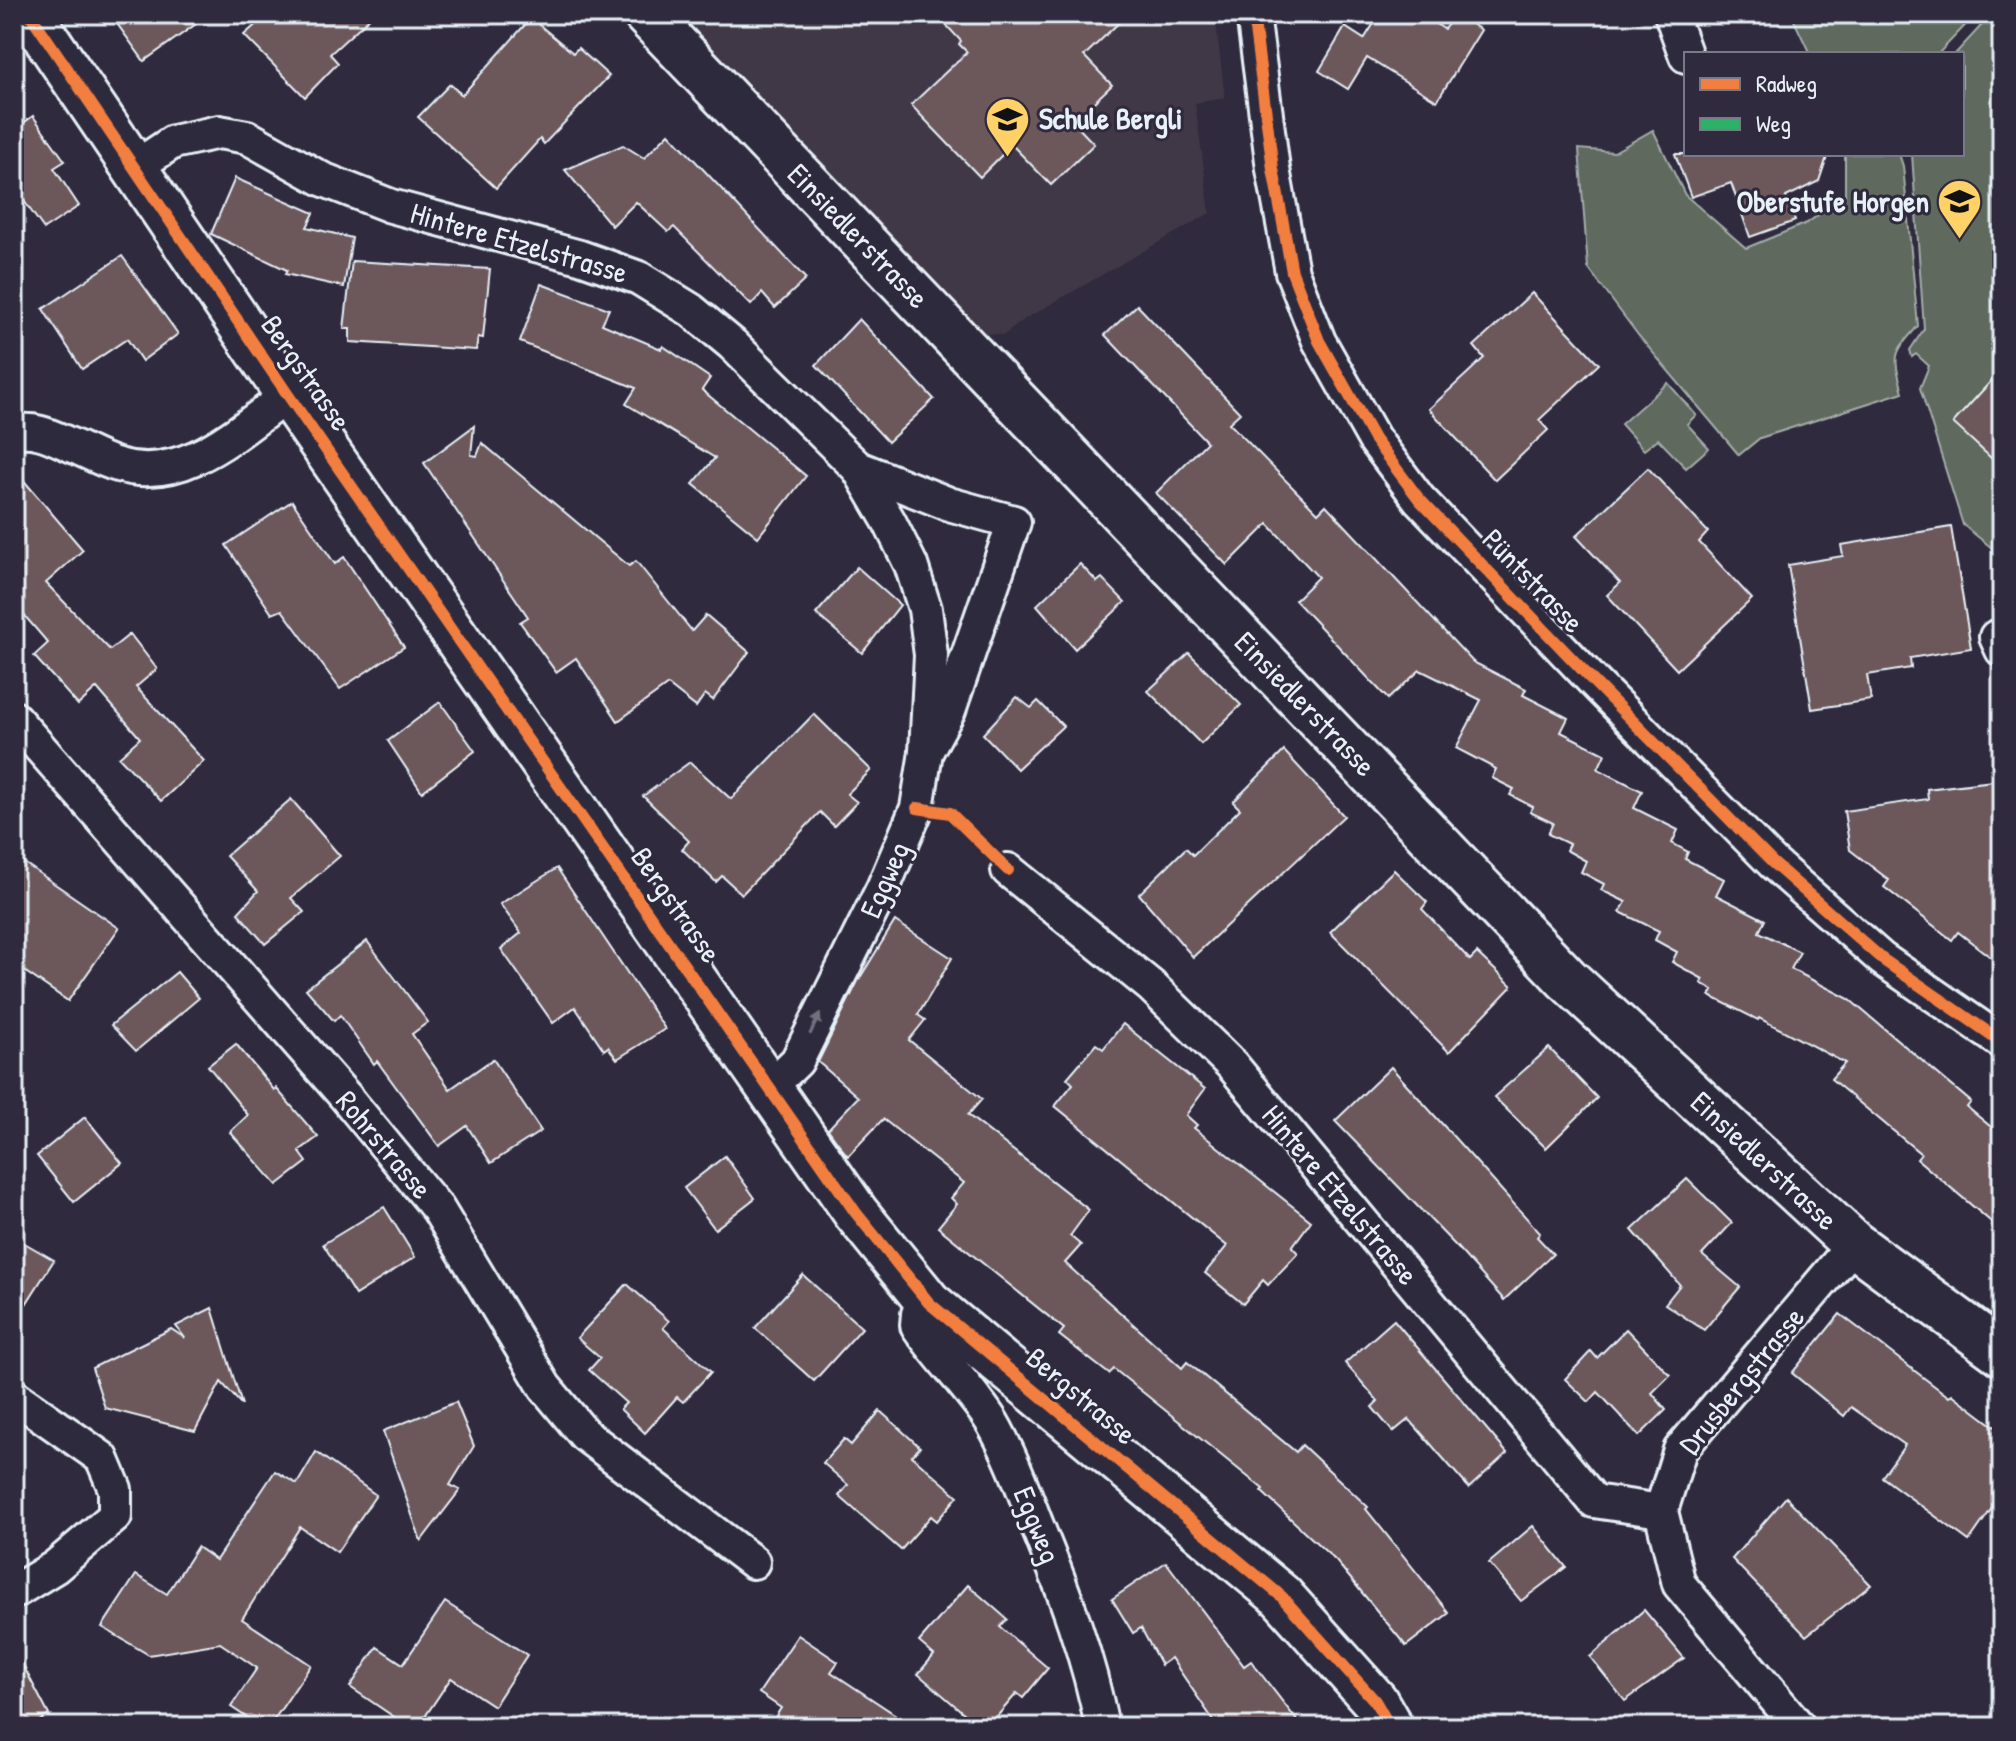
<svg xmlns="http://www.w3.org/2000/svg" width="2016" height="1741" viewBox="0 0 2016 1741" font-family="'Patrick Hand',sans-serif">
  <rect width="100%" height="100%" fill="#2f2a3d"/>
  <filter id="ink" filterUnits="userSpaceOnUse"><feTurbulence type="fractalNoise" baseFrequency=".0125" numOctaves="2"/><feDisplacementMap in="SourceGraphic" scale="16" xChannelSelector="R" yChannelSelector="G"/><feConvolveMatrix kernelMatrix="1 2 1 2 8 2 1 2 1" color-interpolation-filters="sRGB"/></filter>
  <g filter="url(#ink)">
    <!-- built -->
    <polygon fill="#413846" points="678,14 1215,14 1225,98 1195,103 1210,213 1025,319 1004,335 979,333"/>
    <!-- green -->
    <g fill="#5f695d" stroke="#a4adaa" stroke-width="2">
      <polygon points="1791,14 1976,14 1938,54 1810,54"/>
      <polygon points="1992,14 2002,14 2002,369 1954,423 2002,468 2002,556 1963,525 1920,388 1929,366 1916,354 1912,357 1910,350 1924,329 1912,154 1962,154 1962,54 1955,54"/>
      <path d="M 1653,130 L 1685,195 L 1746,248 L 1807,223 L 1845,196 L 1845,154 L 1899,154 L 1903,166 L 1918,326 C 1892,355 1893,355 1903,392 L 1760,438 L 1739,455 L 1638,335 L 1588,268 L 1579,149 L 1614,152 Z"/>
      <polygon points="1668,383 1696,415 1687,424 1709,448 1686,468 1658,439 1644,450 1621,424"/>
    </g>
    <!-- building -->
    <g fill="#6c595a" stroke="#e8f1f8" stroke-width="2">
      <polygon points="110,14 210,14 144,61"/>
      <polygon points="268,14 374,14 330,54 338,63 305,97 244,35"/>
      <polygon points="936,14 1128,14 1084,56 1112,85 1073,122 1094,144 1051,185 1012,145 980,177 911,105 967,52 959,44 961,41"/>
      <polygon points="1380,14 1420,14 1444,29 1456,14 1481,30 1437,101 1367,58 1348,89 1319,71 1345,27 1364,39"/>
      <polygon points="531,18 573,53 578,48 609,76 544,144 540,139 496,188 418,117 450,84 462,95"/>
      <polygon points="33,116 65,161 54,168 79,206 44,229 14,187 14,130"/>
      <polygon points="669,133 806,279 775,308 762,293 751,305 674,227 668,232 636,202 612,226 565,170 623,145 644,158"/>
      <polygon points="1675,154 1828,154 1819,181 1786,197 1795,221 1750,237 1731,183 1691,197"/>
      <polygon points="235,178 314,213 307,227 352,238 344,287 285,274 287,270 211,234"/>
      <polygon points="122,256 178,334 142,361 127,339 82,369 43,309"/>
      <polygon points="352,261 490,269 483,338 478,337 476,350 350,342 350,329 344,329"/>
      <polygon points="541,284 609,309 602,324 661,349 663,346 710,378 702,390 806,476 758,537 693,484 715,458 626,404 636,388 520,342"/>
      <polygon points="1532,293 1599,364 1539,420 1548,430 1495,480 1429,409 1484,358 1474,346"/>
      <polygon points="1137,305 1240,413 1229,423 1318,513 1326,505 1473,662 1526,689 1523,695 1568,718 1561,732 1605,754 1598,769 1642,791 1634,808 1678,830 1672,843 1688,852 1685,859 1724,879 1716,895 1765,920 1759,932 1800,952 1791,969 1849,999 1971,1102 1967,1107 2002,1136 2002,1231 1917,1159 1921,1154 1831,1079 1845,1063 1759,1018 1758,1020 1710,996 1713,990 1701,983 1703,979 1672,962 1677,952 1655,940 1659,931 1620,912 1626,902 1601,890 1604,884 1581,872 1586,861 1566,850 1569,844 1548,834 1553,823 1530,812 1533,807 1510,795 1514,789 1492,778 1496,769 1456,748 1481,700 1420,670 1388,699 1295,600 1318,577 1268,524 1227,565 1156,493 1207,442 1105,335"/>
      <polygon points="859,319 934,399 888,442 816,365"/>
      <polygon points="2002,369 2002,468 1953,423"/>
      <polygon points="474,426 471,455 477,456 482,443 629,566 636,561 692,631 706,615 749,652 713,700 705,694 696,707 668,685 618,721 576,658 556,672 520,622 528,617 424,463"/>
      <polygon points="1648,468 1708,532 1699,542 1752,599 1677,670 1607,595 1620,583 1576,536"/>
      <polygon points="14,469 83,550 46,583 110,650 130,634 157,669 136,687 204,761 161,801 119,757 140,738 97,688 78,705 34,656 48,643 18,608 14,611"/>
      <polygon points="292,501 335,564 344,557 404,647 340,689 282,610 272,614 226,545"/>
      <polygon points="1951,527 1971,648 1910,658 1911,668 1867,675 1871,700 1812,709 1788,565 1843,556 1841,545"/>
      <polygon points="1080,564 1097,582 1102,578 1125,602 1075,649 1037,605"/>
      <polygon points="857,567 900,605 862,653 816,614"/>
      <polygon points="1189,653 1241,705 1201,744 1148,691"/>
      <polygon points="1017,697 1031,708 1038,701 1063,726 1017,769 983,734"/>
      <polygon points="440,702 475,751 422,792 388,741"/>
      <polygon points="814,714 871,770 847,794 857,802 834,826 820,812 742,894 722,876 716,882 682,849 689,841 643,796 690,762 731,799"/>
      <polygon points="1284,751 1344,816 1193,957 1139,894 1186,848 1193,855 1240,809 1233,802"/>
      <polygon points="2002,780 2002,966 1958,932 1952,940 1884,887 1889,880 1850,850 1844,811 1928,799 1927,789"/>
      <polygon points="291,799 340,856 291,898 304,912 265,944 238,913 258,891 226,856"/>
      <polygon points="14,856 119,928 68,1001 14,964"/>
      <polygon points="557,868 665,1029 617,1059 608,1047 604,1050 575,1007 553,1023 501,949 521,933 500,904"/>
      <polygon points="1394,870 1427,902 1422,909 1470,960 1477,953 1512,986 1449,1052 1330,932"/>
      <polygon points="895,921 952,958 918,1015 925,1020 909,1040 982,1099 968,1115 1089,1210 1070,1236 1081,1245 1065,1263 1182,1368 1187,1362 1296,1452 1302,1445 1368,1507 1366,1509 1449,1613 1406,1646 1336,1561 1261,1491 1263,1489 1114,1369 1109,1374 1059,1335 1064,1329 938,1227 957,1204 951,1198 964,1183 883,1119 848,1156 846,1154 828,1129 858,1097 818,1062 858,981"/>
      <polygon points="367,941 428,1022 412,1034 450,1089 493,1059 541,1131 491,1163 467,1126 439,1146 377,1061 374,1064 340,1015 334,1021 306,989"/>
      <polygon points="177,972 199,998 136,1051 111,1025"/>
      <polygon points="1123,1024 1205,1089 1186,1115 1197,1125 1194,1128 1311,1221 1292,1247 1298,1253 1268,1285 1263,1280 1243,1304 1205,1273 1227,1246 1055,1106 1073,1084 1067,1078 1096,1044 1103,1049"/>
      <polygon points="236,1044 274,1090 276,1088 318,1137 299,1151 307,1162 277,1185 230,1132 248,1115 208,1066"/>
      <polygon points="1549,1048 1597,1098 1546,1148 1494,1097"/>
      <polygon points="1391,1067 1540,1233 1537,1237 1553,1254 1504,1300 1455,1245 1335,1121"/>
      <polygon points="85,1117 122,1163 74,1202 37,1156"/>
      <polygon points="725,1156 755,1198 715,1229 684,1188"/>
      <polygon points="1687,1179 1732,1223 1702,1255 1740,1287 1704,1330 1665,1304 1680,1285 1632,1230"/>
      <polygon points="384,1207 415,1257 355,1295 323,1244"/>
      <polygon points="14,1237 54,1260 14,1323"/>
      <polygon points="803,1275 862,1328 814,1381 755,1328"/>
      <polygon points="627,1284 669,1321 663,1328 711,1372 683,1402 677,1397 645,1433 620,1409 626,1403 589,1370 600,1358 577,1338"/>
      <polygon points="212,1308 242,1405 221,1382 195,1431 105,1408 92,1368 171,1329 185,1338 176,1326"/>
      <polygon points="1840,1314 1949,1397 1952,1394 2002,1432 2002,1494 1969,1541 1882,1477 1905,1445 1851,1407 1844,1416 1792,1373"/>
      <polygon points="1394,1320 1507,1453 1469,1488 1409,1419 1393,1432 1372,1407 1378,1401 1345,1363"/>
      <polygon points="1626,1329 1670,1375 1652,1393 1666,1410 1639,1436 1598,1392 1589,1402 1565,1379 1591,1351 1597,1358"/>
      <polygon points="456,1402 474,1446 450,1485 460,1490 421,1541 383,1431"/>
      <polygon points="880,1411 920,1447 912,1456 958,1496 937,1521 931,1516 901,1550 839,1496 848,1485 823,1463 844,1439 851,1445"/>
      <polygon points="316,1452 376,1495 337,1552 300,1527 242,1619 311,1665 269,1727 261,1727 231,1707 257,1668 220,1643 149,1655 102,1627 136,1575 167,1594 197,1547 216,1560 275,1471 297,1484"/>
      <polygon points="1786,1497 1871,1585 1806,1636 1732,1559"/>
      <polygon points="1533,1526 1566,1567 1521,1601 1489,1563"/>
      <polygon points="1166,1562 1244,1666 1251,1661 1302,1727 1218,1727 1171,1658 1161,1665 1141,1628 1133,1633 1112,1599"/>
      <polygon points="968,1585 1007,1619 1000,1627 1048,1668 1023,1698 1017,1693 988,1727 980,1727 918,1674 934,1655 919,1642"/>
      <polygon points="445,1602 527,1655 494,1706 451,1678 418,1727 409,1727 350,1687 377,1647 403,1664"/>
      <polygon points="1644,1610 1684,1658 1625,1701 1590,1657"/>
      <polygon points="798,1635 838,1662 831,1672 914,1727 769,1727 781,1708 759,1693"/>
      <polygon points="14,1648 49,1715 30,1727 14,1727"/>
    </g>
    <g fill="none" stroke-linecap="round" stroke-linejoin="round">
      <defs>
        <g id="street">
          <polyline points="1253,14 1273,169 1292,272 1319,341 1374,439 1419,499 1596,684 1773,863 1882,959 2002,1042"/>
          <polyline points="1671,14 1686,56"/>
          <polyline points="134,168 173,142 219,132 247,137 322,179 391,206 580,257 639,278 691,310 732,344 858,468 889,521 911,565 925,609 931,655 926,752"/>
          <path d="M 14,432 C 39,427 55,439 78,448 C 91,454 104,461 118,465 C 184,485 239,430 288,395"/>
          <polyline points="1996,637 2002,650"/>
          <polyline points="14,718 345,1096 438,1209 545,1387 585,1435 753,1562"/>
          <polyline points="1008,870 1151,986 1232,1065 1594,1501 1661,1511"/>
          <polyline points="770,1087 797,1061 883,888 917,808 926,752 949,710 1014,522 949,504 858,468"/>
          <path d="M 929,1303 L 918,1314 L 917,1325 C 939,1359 970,1387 992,1422 C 1010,1453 1023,1489 1036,1523 C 1063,1589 1089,1657 1102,1727"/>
          <polyline points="14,1396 102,1458 115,1489 115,1516 55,1567 14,1592"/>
          <polyline points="1799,1727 1679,1584 1661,1511 1680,1450 1854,1244"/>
        </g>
        <g id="secondary">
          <polyline points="30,14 288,395 856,1213 929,1303 1281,1596 1375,1701 1390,1727"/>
          <polyline points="646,14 1567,979 1854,1244 2002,1353"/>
        </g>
      </defs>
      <!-- street casing -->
      <use href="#street" stroke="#e8f1f8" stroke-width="38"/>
      <!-- secondary casing -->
      <use href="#secondary" stroke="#e8f1f8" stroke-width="50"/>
      <!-- street -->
      <use href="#street" stroke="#2f2a3d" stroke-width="32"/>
      <!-- secondary -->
      <use href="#secondary" stroke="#2f2a3d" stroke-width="44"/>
      <!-- quiet -->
      <polyline stroke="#2db169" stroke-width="10" stroke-dasharray="20 10" stroke-linecap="butt" points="1254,18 1277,14"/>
      <defs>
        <g id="cycleway">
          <polyline points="30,14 288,395 856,1213 929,1303 1281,1596 1375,1701 1390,1727"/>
          <polyline points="1253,14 1273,169 1292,272 1319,341 1374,439 1419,499 1596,684 1773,863 1882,959 2002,1042"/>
          <polyline points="917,808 950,813 1008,870"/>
        </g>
      </defs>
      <!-- cycleway casing -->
      <use href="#cycleway" stroke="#2f2a3d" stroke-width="17"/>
      <!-- cycleway -->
      <use href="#cycleway" stroke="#f27e40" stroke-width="12"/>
    </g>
    <!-- one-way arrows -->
    <defs><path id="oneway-solid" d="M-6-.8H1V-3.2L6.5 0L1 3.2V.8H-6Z" transform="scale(2)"/></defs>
    <use fill="#70707e" href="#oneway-solid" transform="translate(815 1024) rotate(-64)"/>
  </g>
  <!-- icons -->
  <defs>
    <symbol id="school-pin" viewBox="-11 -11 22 30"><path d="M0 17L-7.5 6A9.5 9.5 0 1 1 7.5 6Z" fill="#ffd166" stroke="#2f2a3d"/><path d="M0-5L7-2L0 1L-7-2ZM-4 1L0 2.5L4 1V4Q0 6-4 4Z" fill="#111"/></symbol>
  </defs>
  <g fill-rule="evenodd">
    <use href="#school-pin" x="982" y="94" width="51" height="69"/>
    <use href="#school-pin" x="1934" y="176" width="51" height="69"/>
  </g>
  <g text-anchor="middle" stroke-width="6" stroke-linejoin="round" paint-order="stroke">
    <!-- poi labels -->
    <g font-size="30" font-weight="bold" fill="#e8f1f8" stroke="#2f2a3d" text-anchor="start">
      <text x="1039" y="129">Schule Bergli</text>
      <text x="1929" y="212" text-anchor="end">Oberstufe Horgen</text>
    </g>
    <!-- street labels -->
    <g font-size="30" fill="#e8f1f8" stroke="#2f2a3d">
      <text transform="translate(858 236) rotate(46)" y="10">Einsiedlerstrasse</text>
      <text transform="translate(519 243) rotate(16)" y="10">Hintere Etzelstrasse</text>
      <text transform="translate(306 373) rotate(55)" y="10">Bergstrasse</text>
      <text transform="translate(1533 581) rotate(46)" y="10">Püntstrasse</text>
      <text transform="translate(1305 704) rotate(46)" y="10">Einsiedlerstrasse</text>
      <text transform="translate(885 880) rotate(-66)" y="10">Eggweg</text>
      <text transform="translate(676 905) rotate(55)" y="10">Bergstrasse</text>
      <text transform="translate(384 1145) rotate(50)" y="10">Rohrstrasse</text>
      <text transform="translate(1764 1161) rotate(43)" y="10">Einsiedlerstrasse</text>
      <text transform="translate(1340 1195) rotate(50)" y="10">Hintere Etzelstrasse</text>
      <text transform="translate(1742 1381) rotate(-51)" y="10">Drusbergstrasse</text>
      <text transform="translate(1081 1396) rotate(40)" y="10">Bergstrasse</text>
      <text transform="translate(1037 1525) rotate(68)" y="10">Eggweg</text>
    </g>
  </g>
  <!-- margin -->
  <rect width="2016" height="1741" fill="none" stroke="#2f2a3d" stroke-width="48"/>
  <rect x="24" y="24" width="1968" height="1693" fill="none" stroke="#e8f1f8" stroke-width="3" filter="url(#ink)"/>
  <!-- legend -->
  <rect x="1684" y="52" width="280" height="104" fill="#2f2a3d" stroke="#797a88" stroke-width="2"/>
  <rect x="1700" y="78" width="40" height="12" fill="#f27e40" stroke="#797a88" stroke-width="2"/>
  <text x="1756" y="92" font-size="24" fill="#e8f1f8">Radweg</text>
  <rect x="1700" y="118" width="40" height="12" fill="#2db169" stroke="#797a88" stroke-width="2"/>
  <text x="1756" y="132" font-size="24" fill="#e8f1f8">Weg</text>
</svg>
